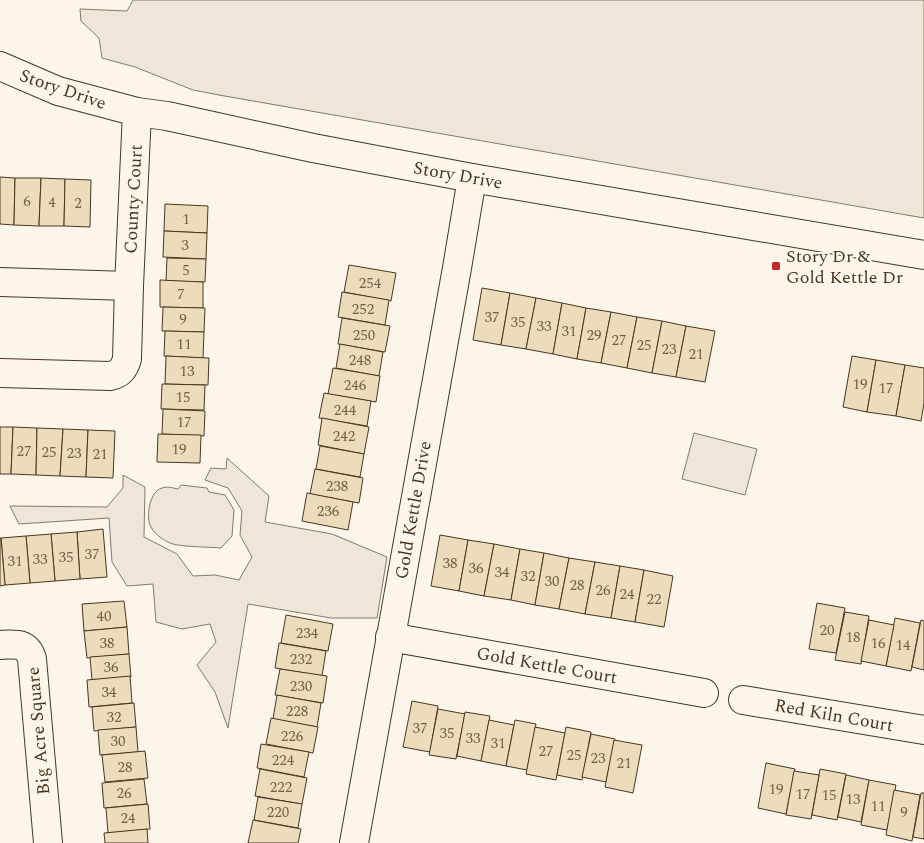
<svg xmlns="http://www.w3.org/2000/svg" width="924" height="843" viewBox="0 0 924 843" font-family="Spectral,serif">
  <rect width="100%" height="100%" fill="#fbf6e9"/>
  <!-- green -->
  <g fill="#ede6d9" stroke="#887966">
    <polygon points="133,0 924,0 924,218 219,95 193,90 135,67 102,58 99,38 81,21 80,9 127,11"/>
    <polygon points="694,433 757,449 745,495 682,479"/>
    <polygon points="227,458 269,496 265,522 332,534 387,557 377,618 331,618 248,604 228,728 215,692 197,665 216,642 210,624 182,629 156,622 153,584 127,586 112,562 109,518 19,524 10,506 107,507 123,488 123,475 145,487 144,537 177,554 193,576 215,575 239,580 252,557 240,535 242,511 228,488 205,480 211,468 226,469"/>
    <path d="M 181,485 L 207,488 L 209,492 L 225,495 L 234,510 L 232,536 L 221,548 C 210,547 179,547 170,543 C 163,540 153,533 150,525 C 146,515 150,491 162,488 C 167,486 173,488 178,489 Z"/>
  </g>
  <!-- building -->
  <g fill="#ecdcbc" stroke="#4a3520">
    <polygon points="0,177 15,178 14,225 0,224"/>
    <polygon points="15,178 41,178 39,226 14,225"/>
    <polygon points="41,178 65,179 64,226 39,226"/>
    <polygon points="65,179 91,180 90,227 64,226"/>
    <polygon points="165,204 208,206 207,233 164,231"/>
    <polygon points="164,231 207,233 206,259 163,257"/>
    <polygon points="167,258 206,259 205,282 166,281"/>
    <polygon points="349,265 396,273 391,301 344,292"/>
    <polygon points="160,280 203,282 203,308 160,307"/>
    <polygon points="482,288 510,293 501,345 473,340"/>
    <polygon points="342,292 389,300 385,325 338,317"/>
    <polygon points="510,293 536,298 526,349 501,345"/>
    <polygon points="536,298 562,303 553,354 526,349"/>
    <polygon points="562,303 586,308 577,359 553,354"/>
    <polygon points="163,307 205,308 204,332 162,331"/>
    <polygon points="586,308 611,312 601,363 577,359"/>
    <polygon points="611,312 637,317 627,368 601,363"/>
    <polygon points="637,317 662,321 652,373 627,368"/>
    <polygon points="342,318 390,326 385,352 338,344"/>
    <polygon points="662,321 686,326 676,377 652,373"/>
    <polygon points="686,326 715,331 705,382 676,377"/>
    <polygon points="165,331 204,332 203,358 164,356"/>
    <polygon points="340,344 383,352 379,376 336,368"/>
    <polygon points="166,356 209,358 208,385 165,384"/>
    <polygon points="852,356 876,360 867,412 843,407"/>
    <polygon points="876,360 905,365 896,416 867,412"/>
    <polygon points="905,365 924,368 924,403 921,421 896,416"/>
    <polygon points="333,368 380,376 376,402 328,394"/>
    <polygon points="162,384 205,385 204,410 161,409"/>
    <polygon points="324,393 371,401 367,426 319,418"/>
    <polygon points="163,409 205,411 204,436 162,434"/>
    <polygon points="322,418 369,427 364,454 318,445"/>
    <polygon points="0,427 13,427 11,474 0,474"/>
    <polygon points="13,427 37,428 36,475 11,474"/>
    <polygon points="37,428 63,429 60,476 36,475"/>
    <polygon points="63,429 88,430 86,477 60,476"/>
    <polygon points="88,430 115,431 113,478 86,477"/>
    <polygon points="158,434 201,435 200,463 157,462"/>
    <polygon points="320,446 364,454 360,477 316,469"/>
    <polygon points="315,469 363,478 359,503 310,494"/>
    <polygon points="307,493 353,502 348,530 302,521"/>
    <polygon points="103,529 107,577 80,579 77,532"/>
    <polygon points="77,532 80,579 55,581 51,534"/>
    <polygon points="51,534 55,581 30,583 26,536"/>
    <polygon points="440,535 468,540 459,591 431,586"/>
    <polygon points="26,536 30,583 5,585 1,538"/>
    <polygon points="0,538 1,538 5,585 0,586"/>
    <polygon points="468,540 494,544 484,596 459,591"/>
    <polygon points="494,544 520,549 511,600 484,596"/>
    <polygon points="520,549 544,553 535,605 511,600"/>
    <polygon points="544,553 569,558 559,609 535,605"/>
    <polygon points="569,558 595,562 585,614 559,609"/>
    <polygon points="595,562 620,566 611,618 585,614"/>
    <polygon points="620,566 644,570 635,622 611,618"/>
    <polygon points="644,570 673,576 664,627 635,622"/>
    <polygon points="124,601 127,627 84,631 82,604"/>
    <polygon points="817,603 845,608 836,653 809,649"/>
    <polygon points="845,612 869,616 861,664 835,660"/>
    <polygon points="286,615 333,624 328,651 281,643"/>
    <polygon points="895,618 920,623 911,671 886,666"/>
    <polygon points="869,620 894,625 886,666 861,661"/>
    <polygon points="921,620 924,621 924,670 912,667"/>
    <polygon points="127,627 129,654 87,658 84,631"/>
    <polygon points="279,643 326,651 322,676 275,668"/>
    <polygon points="129,654 131,677 92,680 90,657"/>
    <polygon points="280,669 327,676 323,703 275,695"/>
    <polygon points="130,676 132,703 89,707 87,680"/>
    <polygon points="277,695 321,703 317,727 273,719"/>
    <polygon points="412,701 438,706 430,752 403,747"/>
    <polygon points="134,703 136,727 94,731 92,707"/>
    <polygon points="438,709 465,714 456,759 429,755"/>
    <polygon points="465,712 490,716 481,761 457,756"/>
    <polygon points="271,718 318,727 313,753 266,744"/>
    <polygon points="489,720 514,725 506,766 481,761"/>
    <polygon points="515,720 536,724 527,770 506,766"/>
    <polygon points="136,727 138,752 100,755 98,730"/>
    <polygon points="535,727 565,733 556,780 526,774"/>
    <polygon points="566,727 591,732 582,780 557,775"/>
    <polygon points="591,734 615,739 606,782 582,777"/>
    <polygon points="614,740 642,745 633,793 605,787"/>
    <polygon points="261,744 309,752 304,777 257,768"/>
    <polygon points="145,751 148,778 105,782 102,755"/>
    <polygon points="766,763 795,769 786,814 758,808"/>
    <polygon points="260,769 307,778 302,804 255,796"/>
    <polygon points="820,769 846,774 837,820 812,815"/>
    <polygon points="794,771 819,775 811,819 786,815"/>
    <polygon points="846,775 869,780 861,822 838,817"/>
    <polygon points="144,779 147,804 104,808 102,783"/>
    <polygon points="869,780 896,785 887,830 861,825"/>
    <polygon points="894,790 920,795 912,841 886,835"/>
    <polygon points="921,793 924,793 924,839 913,837"/>
    <polygon points="258,797 302,804 298,828 254,820"/>
    <polygon points="148,804 150,829 108,833 106,808"/>
    <polygon points="253,820 301,829 298,843 248,843"/>
    <polygon points="147,829 148,843 105,843 104,833"/>
  </g>
  <g fill="none" stroke-linecap="round" stroke-linejoin="round">
    <defs>
      <g id="minor">
        <polyline points="0,66 58,91 137,112 167,116 313,148 472,178 924,255"/>
        <polyline points="0,282 129,286"/>
        <path d="M 0,373 L 110,376 C 120,374 124,369 127,359 L 129,286 L 137,112"/>
        <polyline points="390,637 704,693"/>
        <path d="M 0,645 C 15,644 27,642 32,659 L 48,843"/>
        <polyline points="743,700 924,730"/>
        <polyline points="354,843 457,268 472,178"/>
      </g>
    </defs>
    <!-- minor casing -->
    <use href="#minor" stroke="#4a3520" stroke-width="30"/>
    <!-- minor -->
    <use href="#minor" stroke="#fbf6e9" stroke-width="28"/>
  </g>
  <!-- markers -->
  <rect fill="#c62828" stroke="#fbf6e9" stroke-width="2" x="771" y="261" width="10" height="10" rx="2.5"/>
  <g text-anchor="middle" stroke-width="4" stroke-linejoin="round" paint-order="stroke">
    <!-- number labels -->
    <g font-size="15" fill="#725f47">
      <text x="27" y="206">6</text>
      <text x="52" y="207">4</text>
      <text x="78" y="208">2</text>
      <text x="186" y="224">1</text>
      <text x="185" y="250">3</text>
      <text x="186" y="275">5</text>
      <text x="370" y="288">254</text>
      <text x="181" y="299">7</text>
      <text x="363" y="314">252</text>
      <text x="492" y="322">37</text>
      <text x="183" y="324">9</text>
      <text x="518" y="327">35</text>
      <text x="544" y="331">33</text>
      <text x="569" y="336">31</text>
      <text x="364" y="340">250</text>
      <text x="594" y="340">29</text>
      <text x="619" y="345">27</text>
      <text x="184" y="349">11</text>
      <text x="644" y="350">25</text>
      <text x="669" y="354">23</text>
      <text x="696" y="359">21</text>
      <text x="360" y="365">248</text>
      <text x="187" y="376">13</text>
      <text x="860" y="389">19</text>
      <text x="355" y="390">246</text>
      <text x="886" y="393">17</text>
      <text x="183" y="402">15</text>
      <text x="345" y="415">244</text>
      <text x="184" y="427">17</text>
      <text x="344" y="441">242</text>
      <text x="179" y="454">19</text>
      <text x="24" y="456">27</text>
      <text x="49" y="457">25</text>
      <text x="74" y="458">23</text>
      <text x="100" y="459">21</text>
      <text x="337" y="491">238</text>
      <text x="328" y="516">236</text>
      <text x="92" y="559">37</text>
      <text x="66" y="562">35</text>
      <text x="40" y="564">33</text>
      <text x="15" y="566">31</text>
      <text x="450" y="568">38</text>
      <text x="476" y="573">36</text>
      <text x="502" y="577">34</text>
      <text x="528" y="581">32</text>
      <text x="552" y="586">30</text>
      <text x="577" y="590">28</text>
      <text x="603" y="595">26</text>
      <text x="627" y="599">24</text>
      <text x="654" y="604">22</text>
      <text x="104" y="621">40</text>
      <text x="827" y="635">20</text>
      <text x="307" y="638">234</text>
      <text x="853" y="642">18</text>
      <text x="107" y="648">38</text>
      <text x="878" y="648">16</text>
      <text x="903" y="650">14</text>
      <text x="301" y="664">232</text>
      <text x="111" y="672">36</text>
      <text x="301" y="691">230</text>
      <text x="109" y="697">34</text>
      <text x="297" y="716">228</text>
      <text x="114" y="722">32</text>
      <text x="420" y="733">37</text>
      <text x="447" y="738">35</text>
      <text x="292" y="741">226</text>
      <text x="473" y="743">33</text>
      <text x="118" y="746">30</text>
      <text x="498" y="748">31</text>
      <text x="546" y="756">27</text>
      <text x="574" y="760">25</text>
      <text x="598" y="763">23</text>
      <text x="283" y="765">224</text>
      <text x="624" y="768">21</text>
      <text x="125" y="772">28</text>
      <text x="281" y="792">222</text>
      <text x="776" y="794">19</text>
      <text x="124" y="798">26</text>
      <text x="803" y="799">17</text>
      <text x="829" y="800">15</text>
      <text x="853" y="804">13</text>
      <text x="878" y="811">11</text>
      <text x="278" y="817">220</text>
      <text x="904" y="817">9</text>
      <text x="128" y="823">24</text>
    </g>
    <!-- street labels -->
    <g font-size="18" fill="#4a3520" stroke="#fbf6e9">
      <text transform="translate(63 89) rotate(19)" y="6">Story Drive</text>
      <text transform="translate(458 175) rotate(10)" y="6">Story Drive</text>
      <text transform="translate(133 199) rotate(-87)" y="6">County Court</text>
      <text transform="translate(413 510) rotate(-80)" y="6">Gold Kettle Drive</text>
      <text transform="translate(547 665) rotate(10)" y="6">Gold Kettle Court</text>
      <text transform="translate(834 715) rotate(10)" y="6">Red Kiln Court</text>
      <text transform="translate(38 731) rotate(-95)" y="6">Big Acre Square</text>
    </g>
    <!-- poi labels -->
    <g font-size="18" fill="#4a3520" stroke="#fbf6e9" text-anchor="start">
      <text x="786" y="262">Story Dr &amp;<tspan x="786" dy="21">Gold Kettle Dr</tspan></text>
    </g>
  </g>
</svg>
